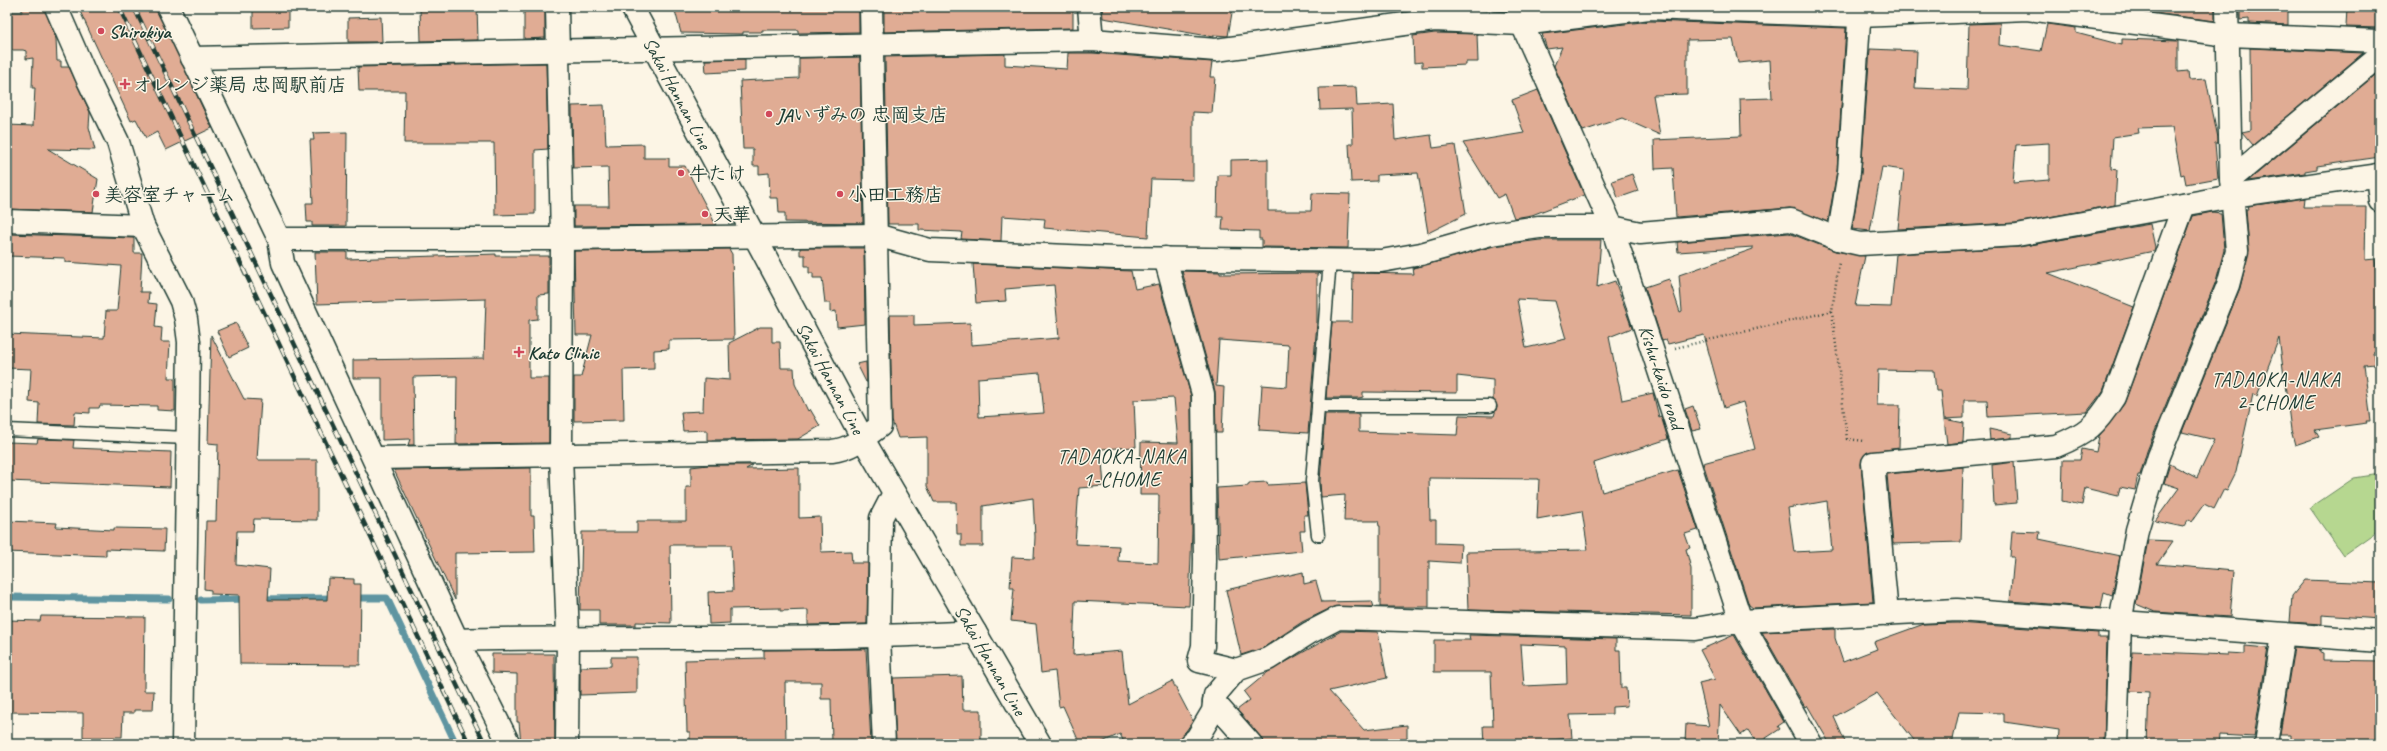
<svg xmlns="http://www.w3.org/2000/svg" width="2387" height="751" viewBox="0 0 2387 751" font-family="Caveat,'Klee One',sans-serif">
  <rect width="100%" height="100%" fill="#fcf5e5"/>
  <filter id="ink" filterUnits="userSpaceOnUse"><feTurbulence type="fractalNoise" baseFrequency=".025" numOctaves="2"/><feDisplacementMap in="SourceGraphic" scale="8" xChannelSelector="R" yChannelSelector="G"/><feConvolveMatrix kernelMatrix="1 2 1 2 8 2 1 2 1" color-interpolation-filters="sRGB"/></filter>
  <g filter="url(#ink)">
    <!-- green -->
    <polygon fill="#b6d790" stroke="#6a8a62" points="2380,474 2380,529 2343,555 2310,508 2354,478"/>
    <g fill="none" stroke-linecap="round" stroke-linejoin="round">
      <!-- stream -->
      <g stroke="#5f95a1" stroke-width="7">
        <polyline points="7,597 169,599"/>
        <polyline points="351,598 387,598 456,744"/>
        <polyline points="259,599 337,598"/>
        <polyline points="201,600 249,599"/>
      </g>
    </g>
    <!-- building -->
    <g fill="#e0ac94" stroke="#1f3d34" fill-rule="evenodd">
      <polygon points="22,7 44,7 56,39 57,61 61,61 61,67 69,67 90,112 89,127 95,150 48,149 98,179 93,212 7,209 7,125 33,126 35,88 32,88 33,58 26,59 26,51 23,50 7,50 7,12 22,12"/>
      <polygon points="78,7 156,7 212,128 166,150 157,132 146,138 136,119 131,121"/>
      <polygon points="253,7 288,7 288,27 253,28"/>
      <polygon points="420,7 477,7 478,40 421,41"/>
      <polygon points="524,7 545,7 545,38 524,39"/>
      <polygon points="674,7 859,7 859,32 798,33 798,30 762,30 762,32 743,32 743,34 681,33"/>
      <polygon points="884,7 1073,7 1073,28 884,32"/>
      <polygon points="1102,7 1233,7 1228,36 1214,35 1214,37 1103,18"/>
      <polygon points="1412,7 1476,7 1476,9 1434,8 1412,10"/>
      <polygon points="2151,7 2215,7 2215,21 2153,13"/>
      <polygon points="2240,7 2249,7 2249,14 2249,7 2288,7 2288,25 2249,23 2249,19 2240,20"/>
      <polygon points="2347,7 2380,7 2380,28 2346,27"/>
      <polygon points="381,17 382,42 348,42 348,18"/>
      <polygon points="1650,21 1846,28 1837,171 1828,222 1790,208 1676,217 1673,168 1655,169 1654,140 1741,136 1740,99 1772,98 1770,60 1738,63 1733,39 1687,40 1687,94 1653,95 1660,135 1622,118 1583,131 1554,66 1562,47 1547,49 1542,34"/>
      <path d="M 2000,23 L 1999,45 L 2041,51 L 2047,24 L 2076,28 L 2076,33 L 2122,45 L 2122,39 L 2178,41 L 2178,72 L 2188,71 L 2189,80 L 2206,79 L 2218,138 L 2218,143 L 2215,143 L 2218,178 L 2186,184 L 2184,174 L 2181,175 L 2172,127 L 2138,128 L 2139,133 L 2113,137 L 2111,169 L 2117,170 L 2115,205 L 2016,223 L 1898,229 L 1904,170 L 1882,167 L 1870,231 L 1852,229 L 1861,173 L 1870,49 L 1917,51 L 1915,88 L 1967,90 L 1969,24 ZM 2049,143 L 2049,180 L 2013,183 L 2016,145 Z"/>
      <polygon points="1435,33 1477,34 1478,62 1466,62 1466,65 1422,67 1422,62 1414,63 1413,36"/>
      <polygon points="2250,48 2363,53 2253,145 2242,132 2251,130"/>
      <polygon points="1068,53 1092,53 1212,62 1210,77 1215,77 1212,113 1193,112 1193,180 1151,179 1148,237 1044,228 1045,219 1002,216 1001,241 961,239 962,232 919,230 919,224 888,224 885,57 1005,54 1005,65 1067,69"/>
      <polygon points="860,57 863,223 785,222 785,213 779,213 778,198 770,198 769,173 759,174 759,166 753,166 753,149 743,149 740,81 799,78 799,58"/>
      <polygon points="745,59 745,71 706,73 705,60"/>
      <polygon points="546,63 548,149 535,150 535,214 495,215 494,143 404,143 405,91 359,91 358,67"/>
      <polygon points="2380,71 2380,157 2317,166 2317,169 2305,171 2305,173 2248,181"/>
      <polygon points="1356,87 1357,106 1393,104 1395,140 1431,135 1433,148 1455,145 1466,214 1428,233 1418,173 1377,175 1377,181 1351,182 1349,144 1353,144 1352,109 1320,110 1319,88"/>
      <polygon points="1538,90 1584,195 1532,215 1514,218 1505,194 1497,198 1463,143 1524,133 1512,100"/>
      <polygon points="604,105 606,145 644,144 644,158 669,158 669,166 685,166 716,225 574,226 574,206 609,206 608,167 573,168 572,106"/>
      <polygon points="347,132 346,226 312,226 312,222 307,222 306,203 313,203 310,140 314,140 313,133"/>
      <polygon points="1268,159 1268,211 1311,211 1312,193 1350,194 1348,248 1262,247 1262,239 1259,239 1259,231 1222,230 1223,217 1217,217 1218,175 1231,175 1231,160"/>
      <polygon points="1632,174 1638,191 1618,198 1612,181"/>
      <polygon points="2305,198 2304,207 2366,207 2365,260 2375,259 2380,304 2380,352 2373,353 2375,364 2364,365 2371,421 2366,421 2367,423 2315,430 2319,437 2295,445 2291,430 2279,338 2257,396 2253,394 2236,472 2227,490 2224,489 2214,509 2204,504 2192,521 2189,519 2183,527 2155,521 2179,488 2164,483 2170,464 2197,478 2215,440 2182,432 2240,288 2249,250 2246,209 2249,209 2248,206"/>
      <polygon points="2212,212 2221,213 2224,250 2216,281 2147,451 2140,475 2138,475 2135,490 2120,487 2118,496 2085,488 2082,505 2062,501 2063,460 2080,460 2082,449 2096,452 2099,436 2124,404 2193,216"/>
      <path d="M 2150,224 L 2155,247 L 2154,251 L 2048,273 L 2134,307 L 2103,391 L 2087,412 L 1988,417 L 1987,400 L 1964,400 L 1964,418 L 1944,419 L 1941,391 L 1936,391 L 1934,371 L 1878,370 L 1877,405 L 1900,405 L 1899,448 L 1866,453 L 1861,464 L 1873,602 L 1753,608 L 1749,605 L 1703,463 L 1755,449 L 1743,402 L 1724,408 L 1704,335 L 1668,344 L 1666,340 L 1662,341 L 1645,287 L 1669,279 L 1680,312 L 1682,311 L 1679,275 L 1753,249 L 1753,247 L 1678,252 L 1677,242 L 1789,233 L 1835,251 L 1865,256 L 1855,306 L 1891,307 L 1896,254 L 2019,247 ZM 1827,501 L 1832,550 L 1794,552 L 1788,508 Z"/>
      <polygon points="7,234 134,238 134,253 142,253 140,292 149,292 148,303 157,304 155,327 162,328 161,342 170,342 168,378 175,378 175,411 157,410 157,406 100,405 99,408 90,408 90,413 75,412 74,425 38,424 39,403 29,402 31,369 7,368 7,334 104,338 106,311 117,311 121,266 65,262 65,258 7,256"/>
      <path d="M 1540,240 L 1601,240 L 1597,287 L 1615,281 L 1632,328 L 1609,337 L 1622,400 L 1653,393 L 1659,417 L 1661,416 L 1668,439 L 1594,463 L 1602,492 L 1678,470 L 1698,530 L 1685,534 L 1690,548 L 1686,549 L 1691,569 L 1691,615 L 1468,610 L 1466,552 L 1588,550 L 1582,511 L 1537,519 L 1539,479 L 1429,478 L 1430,520 L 1436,520 L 1436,543 L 1461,544 L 1460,563 L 1429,561 L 1429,607 L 1380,607 L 1380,526 L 1379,526 L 1378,521 L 1344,521 L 1345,495 L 1321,497 L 1320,481 L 1325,414 L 1359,414 L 1359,432 L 1457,435 L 1459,415 L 1494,416 L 1497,406 L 1493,399 L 1493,380 L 1457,376 L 1457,393 L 1363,392 L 1363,397 L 1359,398 L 1326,398 L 1332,322 L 1352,322 L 1353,273 L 1414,274 L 1413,268 L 1494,246 ZM 1517,299 L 1555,301 L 1566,339 L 1526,348 Z"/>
      <polygon points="800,248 864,248 865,324 837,327 836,311 830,312 830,303 825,303 822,278 813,278 813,273 809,273 809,266 805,266 805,255 800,255"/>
      <polygon points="729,249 732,254 734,339 669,340 669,349 654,350 654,369 623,370 624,420 574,421 574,377 581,377 592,335 576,335 574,251"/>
      <polygon points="315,252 347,252 347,259 496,254 496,256 549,256 549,294 538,295 538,319 529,320 529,378 549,378 549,443 456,444 457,376 413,377 414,445 408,445 410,439 382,440 382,378 353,378 353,360 484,358 486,299 317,304"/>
      <path d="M 973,264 L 1131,271 L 1135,289 L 1159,284 L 1191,396 L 1192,531 L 1189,606 L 1075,601 L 1073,655 L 1122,651 L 1128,704 L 1172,681 L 1193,721 L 1177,744 L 1125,744 L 1120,734 L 1098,744 L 1080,744 L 1063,706 L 1059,707 L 1055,671 L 1041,673 L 1036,624 L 1011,621 L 1014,588 L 1010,588 L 1012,557 L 1034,558 L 1035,537 L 1033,498 L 983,506 L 983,546 L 961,546 L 961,534 L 957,534 L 956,502 L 934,502 L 927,486 L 927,437 L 898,438 L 892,421 L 890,315 L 914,315 L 914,325 L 970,323 L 971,345 L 1059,338 L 1054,285 L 1005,289 L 1006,301 L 976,303 ZM 1040,373 L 1044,413 L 979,417 L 978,378 ZM 1174,398 L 1178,443 L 1141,442 L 1140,495 L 1159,495 L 1158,563 L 1118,561 L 1119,546 L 1075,544 L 1079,488 L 1104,486 L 1101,449 L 1136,447 L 1134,400 Z"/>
      <polygon points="1182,271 1220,272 1220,274 1321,273 1317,274 1317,322 1308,433 1259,430 1262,385 1287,387 1289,345 1219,340 1216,386 1224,387 1222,433 1216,433 1215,391"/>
      <polygon points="236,323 248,348 229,357 217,331"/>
      <polygon points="760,327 772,327 772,342 780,342 781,368 794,368 795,384 808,411 810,409 820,426 798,439 707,440 707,430 683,431 681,412 703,411 704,378 730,380 729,343"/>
      <polygon points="211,335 244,399 261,400 257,460 317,460 317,520 254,519 253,531 237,531 236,565 270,569 268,600 327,600 328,578 354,579 354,584 361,584 360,665 240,664 239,595 211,594 211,590 204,589 206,521 216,521 218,444 208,443"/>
      <polygon points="866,362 867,382 866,382 857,364"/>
      <polygon points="1693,406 1701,429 1692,431 1685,409"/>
      <polygon points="1944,419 1964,423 1963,442 1947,444"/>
      <polygon points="1989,429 2012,434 2012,438 1990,440"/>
      <polygon points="38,439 74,440 73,448 171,452 170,487 7,481 7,442 37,443"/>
      <polygon points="2014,462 2017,503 1994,505 1992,465"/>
      <polygon points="708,465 753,465 746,469 799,468 799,518 820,517 821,552 851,551 852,563 868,563 867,624 808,625 808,610 780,611 780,608 730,609 730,623 709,624 708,592 733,591 731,545 670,545 671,623 636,622 636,625 599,625 599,610 580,610 582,532 637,532 637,521 686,521 686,487 691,487 691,467"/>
      <polygon points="1963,467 1961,542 1893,544 1887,474"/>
      <polygon points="531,468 531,516 534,516 535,552 455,553 455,600 394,470"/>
      <polygon points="1267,482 1268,485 1305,483 1308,515 1304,515 1305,531 1300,531 1302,551 1219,559 1217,488 1248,486 1249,483"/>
      <polygon points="7,521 57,523 56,527 114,530 114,528 165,529 164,551 106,549 106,556 7,552"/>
      <polygon points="2012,531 2040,532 2039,539 2120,556 2112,596 2104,593 2101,608 2010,601 2014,557 2010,557"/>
      <polygon points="2148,540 2173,541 2157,564 2234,571 2230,617 2155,612 2136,604"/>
      <polygon points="1303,572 1304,584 1316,581 1322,602 1372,601 1374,607 1333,607 1302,622 1263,648 1241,655 1226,590"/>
      <polygon points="2305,580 2380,583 2380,619 2322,615 2322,624 2290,622 2292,596"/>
      <polygon points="41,616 145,617 144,691 154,691 153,710 134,710 134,713 123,713 122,737 83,737 83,713 7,712 7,620 40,621"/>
      <polygon points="1957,623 2098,633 2098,638 2107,638 2104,744 2058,744 2059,730 2004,722 2004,713 1959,712 1952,744 1917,744 1877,693 1834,717 1846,744 1830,744 1807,705 1805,707 1762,632 1835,629 1835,638 1843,662 1877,649 1874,642 1924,624"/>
      <polygon points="1341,631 1378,632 1387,678 1329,691 1364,730 1407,725 1407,744 1263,744 1260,736 1237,710 1250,700 1244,692 1268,672"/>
      <path d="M 1469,635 L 1616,639 L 1616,650 L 1620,650 L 1621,688 L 1626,688 L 1627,706 L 1612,707 L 1612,714 L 1570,715 L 1572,738 L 1550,740 L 1550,744 L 1484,744 L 1483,726 L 1493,726 L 1491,672 L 1434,672 L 1434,640 L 1470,640 ZM 1521,644 L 1566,646 L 1567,684 L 1524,686 Z"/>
      <polygon points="1734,635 1784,722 1778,726 1780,729 1757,744 1748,730 1741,735 1720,705 1718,744 1685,742 1686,724 1709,726 1699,683 1715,679 1700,650"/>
      <polygon points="2245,646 2268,648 2254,737 2220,735 2219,744 2147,744 2149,692 2130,691 2132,651 2228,655 2228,653 2245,654"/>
      <polygon points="2294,647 2320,649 2320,652 2323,653 2323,660 2380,661 2380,744 2291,744 2291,734 2280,734"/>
      <polygon points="866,649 871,744 832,744 831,699 821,699 821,682 785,682 786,744 690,744 690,732 687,732 685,660 764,658 764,650"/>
      <polygon points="492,654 554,654 555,744 521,744 519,722 517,722 517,674 492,673"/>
      <polygon points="611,657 637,657 637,693 580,695 580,667 611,666"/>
      <polygon points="962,676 963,710 981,710 981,744 896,744 893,678"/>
    </g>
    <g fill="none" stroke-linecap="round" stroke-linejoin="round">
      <defs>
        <g id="service">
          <polyline points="1318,406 1490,406"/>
          <polyline points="7,430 187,438"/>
          <polyline points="1318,535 1312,481 1330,260"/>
        </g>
        <g id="minor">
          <polyline points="168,7 279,239 283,263 457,640 509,744"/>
          <polyline points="557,7 562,239 561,456 568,637 567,744"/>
          <polyline points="1089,7 1092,40"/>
          <polyline points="1518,7 1522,24 1612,227 1741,621 1811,744"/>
          <polyline points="192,58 1092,40 1216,50 1434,20 1522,24 1649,8 1860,16 2027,9 2228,35 2380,41"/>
          <polyline points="2377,175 2380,201"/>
          <polyline points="2231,179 2380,55"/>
          <polyline points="7,221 143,226"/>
          <polyline points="279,239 562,239 876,235 930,250 1115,258 1381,261 1421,254 1491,234 1539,227 1612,227 1640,233 1791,220 1838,239 1860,244 2017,235 2232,196 2380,175"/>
          <polyline points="1838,239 1849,172 1860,7"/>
          <polyline points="1165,258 1203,394 1205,559 1203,646 1199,661 1236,670"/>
          <path d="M 375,458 L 832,451 C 851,449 865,437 880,426 L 871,7"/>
          <path d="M 1887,614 L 1873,463 L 2056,446 C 2088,433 2096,425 2114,397 L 2184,205"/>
          <path d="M 457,640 C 630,635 803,642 975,632"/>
          <polyline points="1214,702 1251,744"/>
          <polyline points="884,744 879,637 881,518 894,493"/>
          <polyline points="1190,744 1197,738 1213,711 1215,695 1236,670 1268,659 1309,633 1338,618 1695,629 1741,621 1957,610 2380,641"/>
          <polyline points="2116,744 2120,623 2137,530 2159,456 2228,285 2237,251 2231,179 2227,7"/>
          <polyline points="2266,744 2283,635"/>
        </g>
        <polyline id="tertiary" points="56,7 87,78 118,142 143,226 181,301 186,319 189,342 183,744"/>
        <polyline id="secondary" points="632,7 863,439 1040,744"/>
      </defs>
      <!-- service casing -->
      <use href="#service" stroke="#1f3d34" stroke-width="15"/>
      <!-- minor casing -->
      <use href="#minor" stroke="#1f3d34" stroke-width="25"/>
      <!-- tertiary casing -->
      <use href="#tertiary" stroke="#1f3d34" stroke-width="25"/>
      <!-- secondary casing -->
      <use href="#secondary" stroke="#1f3d34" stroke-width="25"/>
      <!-- path -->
      <g stroke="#1f3d34" stroke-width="2.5" stroke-dasharray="1 3" stroke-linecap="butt">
        <polyline points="1832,311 1847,439 1865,441"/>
        <polyline points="1675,348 1832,311 1839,262"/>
      </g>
      <!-- service -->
      <use href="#service" stroke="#fcf5e5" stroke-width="12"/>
      <!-- minor -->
      <use href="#minor" stroke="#fcf5e5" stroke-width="22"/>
      <!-- tertiary -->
      <use href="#tertiary" stroke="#fcf5e5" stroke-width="22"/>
      <!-- secondary -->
      <use href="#secondary" stroke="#fcf5e5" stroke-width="22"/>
      <defs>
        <g id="rail">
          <polyline points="119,7 469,744"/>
          <polyline points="134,7 485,744"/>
        </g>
      </defs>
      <!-- rail casing -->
      <use href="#rail" stroke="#1f3d34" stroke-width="4.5"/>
      <!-- rail -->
      <use href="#rail" stroke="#fcf5e5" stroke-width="3" stroke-dasharray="9" stroke-linecap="butt"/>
    </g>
  </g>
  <!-- markers -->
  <g fill="#d1495b" stroke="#fcf5e5" stroke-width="1.5">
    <circle cx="101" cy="31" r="4"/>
    <path d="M123 78h4v4h4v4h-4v4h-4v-4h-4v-4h4z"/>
    <circle cx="769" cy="114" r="4"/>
    <circle cx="681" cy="173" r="4"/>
    <circle cx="96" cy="194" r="4"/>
    <circle cx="840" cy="194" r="4"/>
    <circle cx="705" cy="214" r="4"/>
    <path d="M517 346h4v4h4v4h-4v4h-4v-4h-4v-4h4z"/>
  </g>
  <g text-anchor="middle" stroke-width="3" stroke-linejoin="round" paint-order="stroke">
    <!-- poi labels -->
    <g font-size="19" font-weight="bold" fill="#1f3d34" stroke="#fcf5e5" text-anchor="start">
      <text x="109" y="38">Shirokiya</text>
      <text x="133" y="91">オレンジ薬局 忠岡駅前店</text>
      <text x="777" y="121">JAいずみの 忠岡支店</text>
      <text x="689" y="180">牛たけ</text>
      <text x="104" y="201">美容室チャーム</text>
      <text x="848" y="201">小田工務店</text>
      <text x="713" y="221">天華</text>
      <text x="528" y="359">Kato Clinic</text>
    </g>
    <!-- street labels -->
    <g font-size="19" fill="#1f3d34" stroke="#fcf5e5">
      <text transform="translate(678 93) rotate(62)" y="7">Sakai Hannan Line</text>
      <text transform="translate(1662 377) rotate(72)" y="7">Kishu-kaido road</text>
      <text transform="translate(831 378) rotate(62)" y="7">Sakai Hannan Line</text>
      <text transform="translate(991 660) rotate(60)" y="7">Sakai Hannan Line</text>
    </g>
    <!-- neighbourhood labels -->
    <g font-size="20" letter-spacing="1" fill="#1f3d34" stroke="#fcf5e5">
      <text x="2276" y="386">TADAOKA-NAKA<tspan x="2276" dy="23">2-CHOME</tspan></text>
      <text x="1122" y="463">TADAOKA-NAKA<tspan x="1122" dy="23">1-CHOME</tspan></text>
    </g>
  </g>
  <!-- margin -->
  <rect width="2387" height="751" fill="none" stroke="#fcf5e5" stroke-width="24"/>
  <rect x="12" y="12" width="2363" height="727" fill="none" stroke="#1f3d34" stroke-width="1.5" filter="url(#ink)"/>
</svg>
